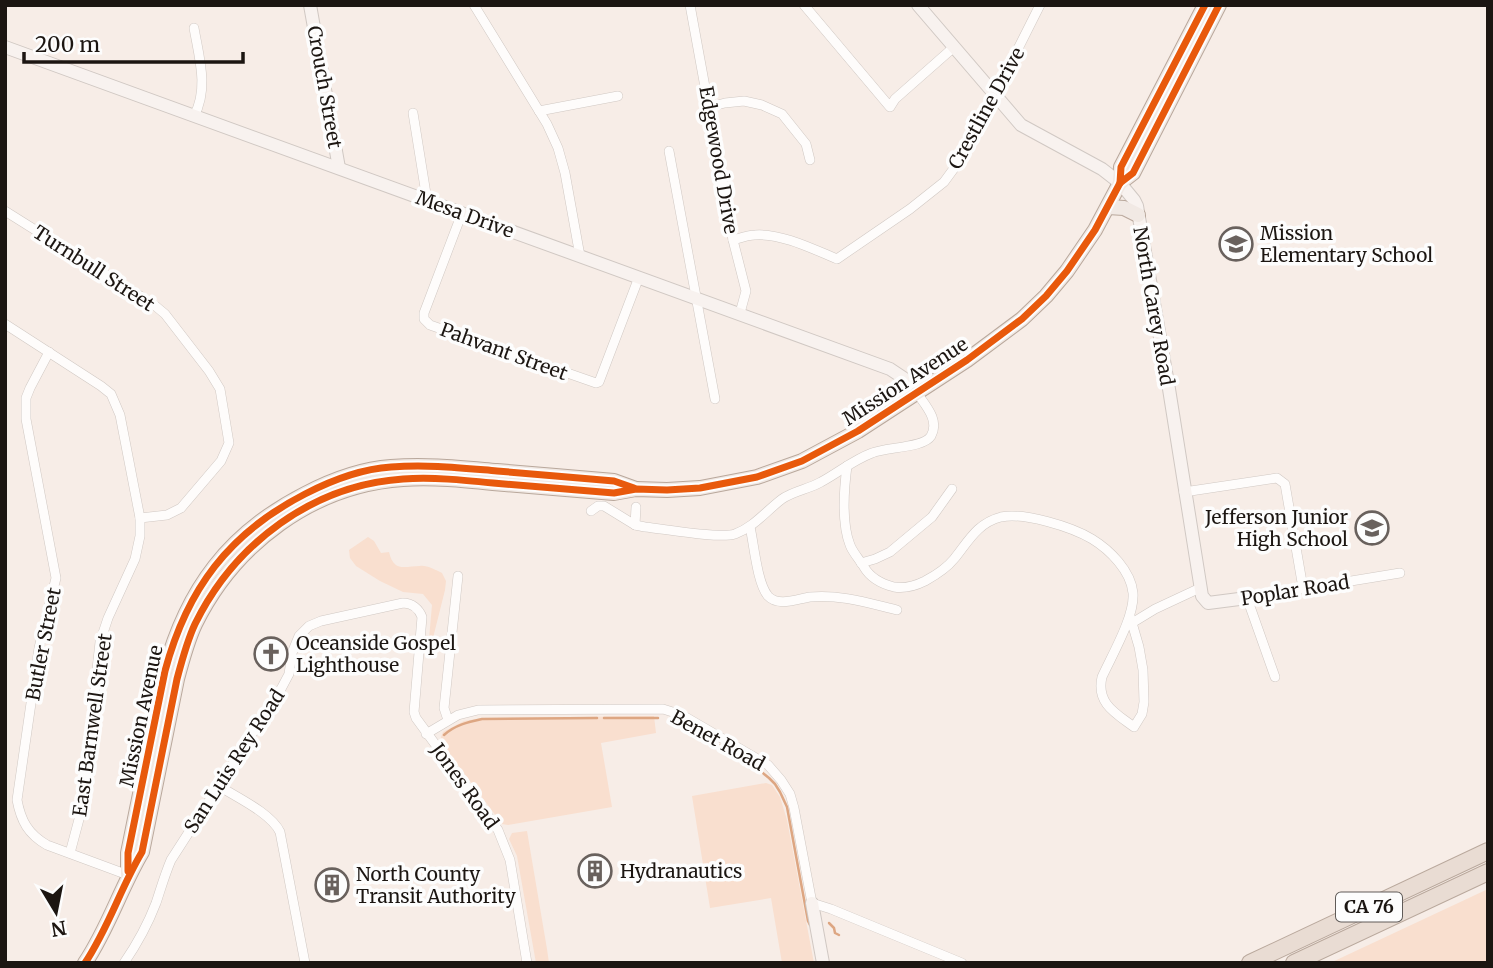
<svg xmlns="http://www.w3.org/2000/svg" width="1493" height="968" viewBox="0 0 1493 968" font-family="Merriweather,serif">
  <rect width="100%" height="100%" fill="#f7ede7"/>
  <!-- green -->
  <g fill="#f9dfcf">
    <path d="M 368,537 L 374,541 L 381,553 L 389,552 C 394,573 405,566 420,566 C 427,565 435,570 442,573 L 446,581 L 445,590 L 432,642 L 429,639 L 432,605 L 423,594 L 403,592 L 380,581 L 356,566 L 350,558 L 349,550 Z"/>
    <polygon points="654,716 656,733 601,743 612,807 508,825 502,824 443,745 441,737 443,732 464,721 482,718"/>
    <polygon points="766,783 772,785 780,797 787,820 814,963 782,963 771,898 710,908 692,796"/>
    <polygon points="527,831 547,949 549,963 536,963 517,856 509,839 512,833"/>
    <polygon points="1488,889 1488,963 1330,963"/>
  </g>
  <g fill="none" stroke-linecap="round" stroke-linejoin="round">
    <!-- stream -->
    <g stroke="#dda682" stroke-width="2.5">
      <polyline points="604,718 658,718"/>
      <polyline points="669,720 680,724 744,759"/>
      <path d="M 444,735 C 455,725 468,722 482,719 L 597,718"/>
      <polyline points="753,765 769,778 775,784 780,792 787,807 808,921 810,925"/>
      <polyline points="829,923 834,928 835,933 839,935"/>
    </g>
    <defs>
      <g id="street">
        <polyline points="474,5 547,124 558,148 565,173 580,256"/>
        <polyline points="690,5 733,240 746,291 740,313"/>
        <polyline points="804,5 890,107 895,99 954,47"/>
        <polyline points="709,107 725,103 744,101 762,105 782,114 806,144 810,160"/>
        <polyline points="539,111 618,96"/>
        <polyline points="413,113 427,200"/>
        <path d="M 194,116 C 209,89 199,57 194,28"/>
        <polyline points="669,151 715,399"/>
        <polyline points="5,211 153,304 165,314 209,371 220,389 229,443 221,461 181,508 167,515 140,518"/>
        <polyline points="462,213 424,313 424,319 430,325 596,383 599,382 639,277"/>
        <path d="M 733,240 C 740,238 748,235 755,235 C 781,233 813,249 837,259 L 910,209 L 944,182 L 966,152 L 1040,5"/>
        <polyline points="5,324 101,386 111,394 120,415 140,518 140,536 135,559 108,618 100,642 82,808 70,853"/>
        <path d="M 49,352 L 30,388 L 26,398 L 26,419 L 56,578 L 39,648 L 17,800 C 21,821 28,834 47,845 L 128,875"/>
        <path d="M 847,466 C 844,489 841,522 850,545 C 853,553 860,560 864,567 C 871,579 882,584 894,587 C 906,589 915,586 925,581 C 936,575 946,569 954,559 C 968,542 977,523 1001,517 C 1024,512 1072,527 1092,539 C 1110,550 1131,571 1133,593 C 1135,616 1112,655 1102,677 C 1096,703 1115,713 1134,727 L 1142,714 L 1144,702 L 1143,670 L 1139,647 L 1130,616"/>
        <polyline points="1184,492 1277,478 1285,484 1303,588"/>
        <path d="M 591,511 L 598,506 L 604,506 L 635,525 L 645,527 C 665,529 719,539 735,534 C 754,527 766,511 782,499 C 793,491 809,489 821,482 C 838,473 853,460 872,453 C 886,447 924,448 931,436 C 940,420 925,405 917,393"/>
        <polyline points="635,525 636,507"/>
        <path d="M 750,527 C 754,544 757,583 768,596 C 778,607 797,599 810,597 C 839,594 868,603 897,610"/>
        <polyline points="861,563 875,559 890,552 932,517 952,489"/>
        <polyline points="1132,623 1155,609 1200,588"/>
        <polyline points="1275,677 1247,598 1400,573"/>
        <polyline points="448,720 444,708 458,576"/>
        <polyline points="426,734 458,715 478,710 663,709 682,715 768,765 781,780 790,794 794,808 812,903 831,909 962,963"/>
        <path d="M 219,786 C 236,797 271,813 280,832 L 305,963"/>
        <path d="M 124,963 C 137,944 148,924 156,903 C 161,888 165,874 171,860 L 281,689 L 289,674 L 292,653 L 299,636 L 309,626 L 321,621 L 403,603 C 412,603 419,609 422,617 L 414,712 L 416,718 L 498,830 L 510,860 L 527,963"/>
      </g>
      <g id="secondary">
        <polyline points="310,5 339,168"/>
        <polyline points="918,5 1021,125 1102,169 1120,183 1134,200 1137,206 1169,389 1202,596 1208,603 1247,598"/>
        <polyline points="5,47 890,369 905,379 917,393"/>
        <polyline points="812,903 823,963"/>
      </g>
      <g id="primary">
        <polyline points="1120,183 1121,167 1205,5"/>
        <polyline points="1108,207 1124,208 1138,215"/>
        <path d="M 128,874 L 128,853 L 165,671 C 187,589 229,533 305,494 C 332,480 361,469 391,467 C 427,464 462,468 497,471 C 536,474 575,478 614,481 L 636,489"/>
        <path d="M 85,963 C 109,927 120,889 142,852 L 177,679 C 182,660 187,641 195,624 C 235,543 313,485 403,479 C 433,477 463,480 493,483 C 533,486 574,490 614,493 L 636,489 L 667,490 L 700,488 L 757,477 L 802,461 L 858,431 L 967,360 L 1022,319 L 1046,296 L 1067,271 L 1095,230 L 1120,183 L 1133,173 L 1219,5"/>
      </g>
      <g id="highway">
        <polyline points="1250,963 1488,851"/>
        <polyline points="1294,963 1488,872"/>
      </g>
    </defs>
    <!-- street casing -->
    <use href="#street" stroke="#d0c8c3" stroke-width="10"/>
    <!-- secondary casing -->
    <use href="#secondary" stroke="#d0c8c3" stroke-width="14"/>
    <!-- primary casing -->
    <use href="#primary" stroke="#b9a89c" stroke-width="16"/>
    <!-- highway casing -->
    <use href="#highway" stroke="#b9a89c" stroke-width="18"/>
    <!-- street -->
    <use href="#street" stroke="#fefcfb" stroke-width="9"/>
    <!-- secondary -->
    <use href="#secondary" stroke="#f8f2ef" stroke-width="12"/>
    <!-- primary -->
    <use href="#primary" stroke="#f1e9e4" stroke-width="14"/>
    <!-- highway -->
    <use href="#highway" stroke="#e9dcd3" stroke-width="16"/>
    <defs>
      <g id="cycleway">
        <polyline points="1120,183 1121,167 1205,5"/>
        <path d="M 128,871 L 128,853 L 165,671 C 187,589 229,533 305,494 C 332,480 361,469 391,467 C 427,464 462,468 497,471 C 536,474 575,478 614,481 L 634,488"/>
        <path d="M 85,963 C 109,927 120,889 142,852 L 177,679 C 182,660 187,641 195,624 C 235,543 313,485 403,479 C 433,477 463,480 493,483 C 533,486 574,490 614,493 L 636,489 L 667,490 L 700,488 L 757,477 L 802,461 L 858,431 L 967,360 L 1022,319 L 1046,296 L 1067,271 L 1095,230 L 1120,183 L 1133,173 L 1219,5"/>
      </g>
    </defs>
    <!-- cycleway casing -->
    <use href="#cycleway" stroke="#fdfdfd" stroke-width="11"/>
    <!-- cycleway -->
    <use href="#cycleway" stroke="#e8590c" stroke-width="7"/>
  </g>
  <!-- icons -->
  <defs>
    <symbol id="school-ring" viewBox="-11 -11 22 22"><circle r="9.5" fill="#fdfdfd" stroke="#69615d" stroke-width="1.5"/><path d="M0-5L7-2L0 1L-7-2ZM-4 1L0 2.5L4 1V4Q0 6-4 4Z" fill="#69615d"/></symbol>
    <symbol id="church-ring" viewBox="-11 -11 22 22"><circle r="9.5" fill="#fdfdfd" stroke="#69615d" stroke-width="1.5"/><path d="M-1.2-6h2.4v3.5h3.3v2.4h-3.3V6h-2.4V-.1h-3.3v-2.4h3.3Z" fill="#69615d"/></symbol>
    <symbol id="building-ring" viewBox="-11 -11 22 22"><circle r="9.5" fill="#fdfdfd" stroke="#69615d" stroke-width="1.5"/><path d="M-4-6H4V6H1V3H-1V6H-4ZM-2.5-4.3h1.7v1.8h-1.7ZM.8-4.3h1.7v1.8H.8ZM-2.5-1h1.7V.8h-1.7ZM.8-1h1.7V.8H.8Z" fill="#69615d"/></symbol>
  </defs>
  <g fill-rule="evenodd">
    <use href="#school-ring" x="1217" y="225" width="38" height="38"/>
    <use href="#school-ring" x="1353" y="509" width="38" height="38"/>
    <use href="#church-ring" x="252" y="635" width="38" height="38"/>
    <use href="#building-ring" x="576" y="852" width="38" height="38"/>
    <use href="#building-ring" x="313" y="866" width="38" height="38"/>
  </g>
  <g text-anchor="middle" stroke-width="7" stroke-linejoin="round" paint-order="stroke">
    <!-- shield labels -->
    <rect fill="#fdfdfd" stroke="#605b58" stroke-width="2" x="1336" y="892.5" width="66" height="29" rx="5"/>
    <g font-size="18" font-weight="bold" fill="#1c1612">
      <text x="1369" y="913">CA 76</text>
    </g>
    <!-- street labels -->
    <g font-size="19" fill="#1c1612" stroke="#fdfdfd">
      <text transform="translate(325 87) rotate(80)" y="7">Crouch Street</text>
      <text transform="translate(986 108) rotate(-61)" y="7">Crestline Drive</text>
      <text transform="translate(719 160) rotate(80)" y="7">Edgewood Drive</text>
      <text transform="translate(465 214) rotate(20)" y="7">Mesa Drive</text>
      <text transform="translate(94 268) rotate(33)" y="7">Turnbull Street</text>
      <text transform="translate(1154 306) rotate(80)" y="7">North Carey Road</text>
      <text transform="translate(504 351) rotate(20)" y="7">Pahvant Street</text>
      <text transform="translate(905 381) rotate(-33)" y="7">Mission Avenue</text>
      <text transform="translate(1295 590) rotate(-9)" y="7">Poplar Road</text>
      <text transform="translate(43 644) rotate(-79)" y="7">Butler Street</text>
      <text transform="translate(141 716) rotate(-78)" y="7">Mission Avenue</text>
      <text transform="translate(92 725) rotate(-82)" y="7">East Barnwell Street</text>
      <text transform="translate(718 740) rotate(29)" y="7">Benet Road</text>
      <text transform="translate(234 761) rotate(-57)" y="7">San Luis Rey Road</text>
      <text transform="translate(465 786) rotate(54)" y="7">Jones Road</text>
    </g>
    <!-- poi labels -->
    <g font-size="19" fill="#1c1612" stroke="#fdfdfd" text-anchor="start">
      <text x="1260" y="240">Mission<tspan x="1260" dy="22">Elementary School</tspan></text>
      <text x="1348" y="524" text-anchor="end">Jefferson Junior<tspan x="1348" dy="22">High School</tspan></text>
      <text x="296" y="650">Oceanside Gospel<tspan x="296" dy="22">Lighthouse</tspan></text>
      <text x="620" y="878">Hydranautics</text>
      <text x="356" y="881">North County<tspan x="356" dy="22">Transit Authority</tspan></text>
    </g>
  </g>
  <!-- border -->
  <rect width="1493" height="968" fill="none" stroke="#1c1612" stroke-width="14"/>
  <!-- north arrow -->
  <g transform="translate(56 912) rotate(170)" stroke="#fdfdfd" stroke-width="5" paint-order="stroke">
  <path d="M0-5L12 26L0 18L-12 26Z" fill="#1c1612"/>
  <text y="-10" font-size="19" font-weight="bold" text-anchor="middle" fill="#1c1612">N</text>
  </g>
  <!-- scale -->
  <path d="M24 52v10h219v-10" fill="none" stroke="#1c1612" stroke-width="3.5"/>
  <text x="35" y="52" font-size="21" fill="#1c1612" stroke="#fdfdfd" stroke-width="5" paint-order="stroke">200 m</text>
</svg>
